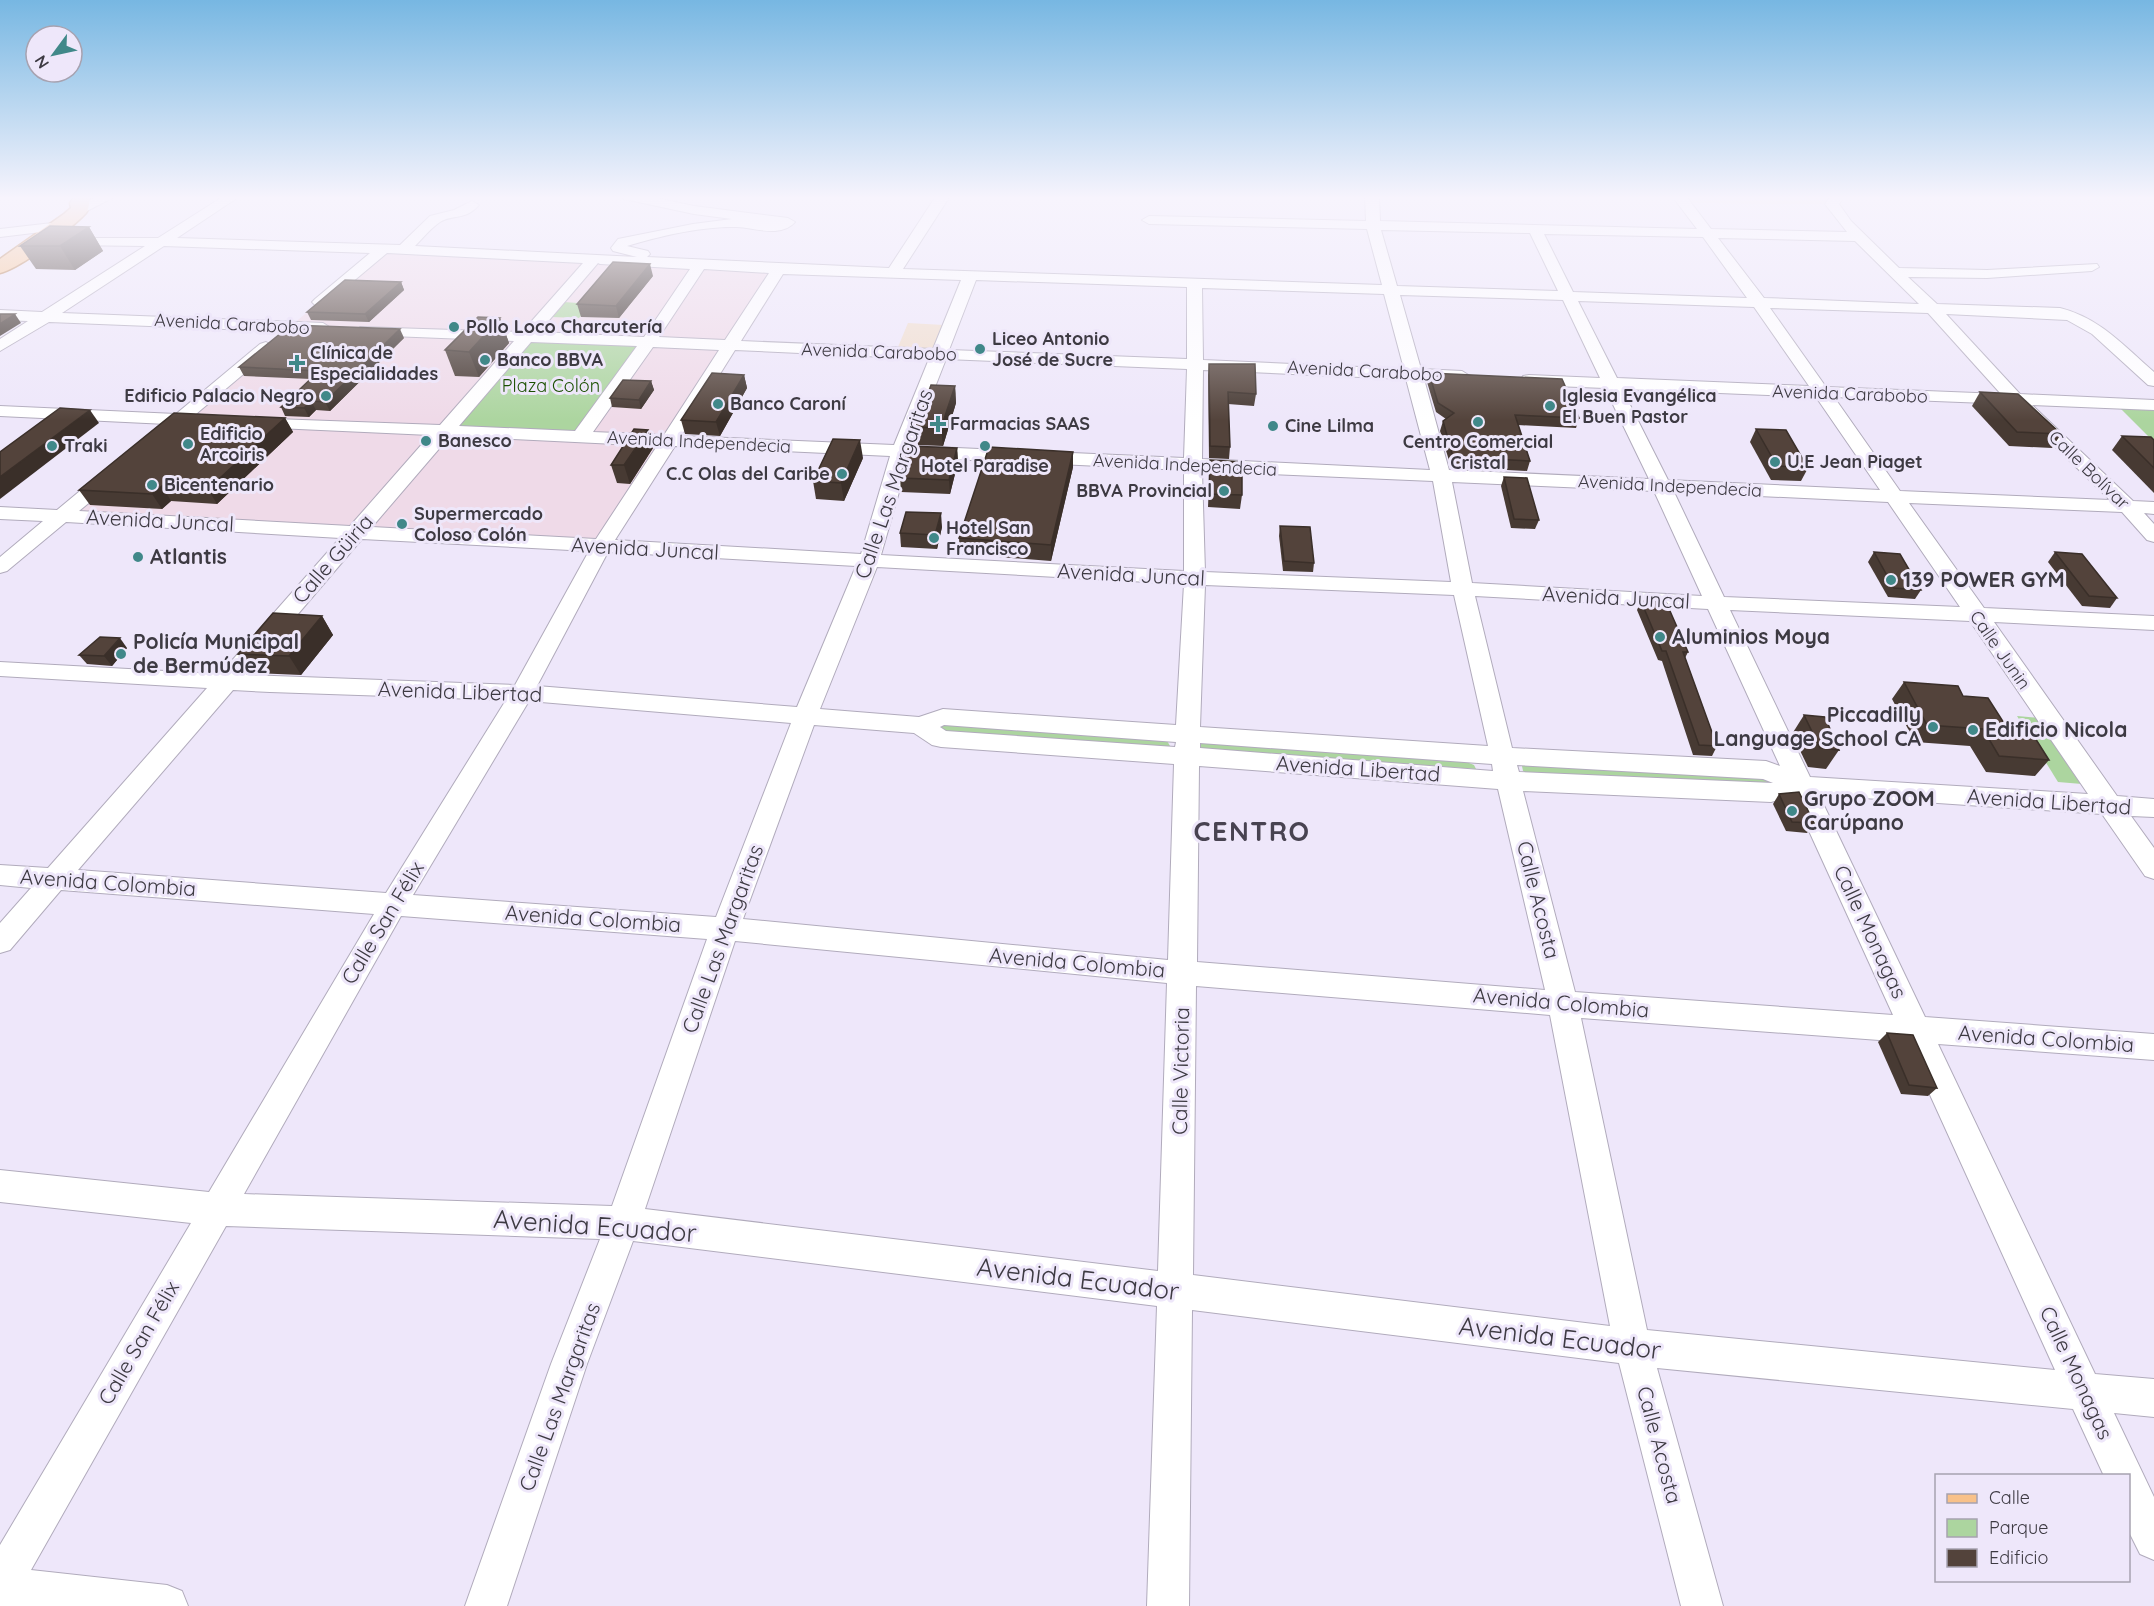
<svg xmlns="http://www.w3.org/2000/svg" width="2154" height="1606" viewBox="0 0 2154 1606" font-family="Quicksand,sans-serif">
  <rect width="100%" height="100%" fill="#eee7fa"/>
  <!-- commercial -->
  <polygon fill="#efdae8" points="382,250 779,269 601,547 62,516"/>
  <!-- education -->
  <g fill="#f0ddcd">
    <polygon points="1679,196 1838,196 1832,204 1685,203"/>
    <polygon points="908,323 944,325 935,349 898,347"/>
  </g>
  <!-- green -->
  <g fill="#acd59f">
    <polygon points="564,302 591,304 579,318 551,317"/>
    <polygon points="532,340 642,346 576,434 455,427"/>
    <polygon points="2120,408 2154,410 2154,442"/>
    <polygon points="2017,716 2039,718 2082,784 2058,782"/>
    <polygon points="941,725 1166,739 1170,746 1164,748 943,734 936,726"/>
    <polygon points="1204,743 1464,761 1474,765 1476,769 1201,749 1199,744"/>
    <polygon points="1529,763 1763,778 1774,784 1529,775 1523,771 1522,766"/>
  </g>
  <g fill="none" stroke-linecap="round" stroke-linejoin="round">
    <defs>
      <g id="minor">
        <polygon points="98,196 116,196 85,212 80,213 73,209"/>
        <path d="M 224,196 L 240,196 L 177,238 L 400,245 L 430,216 L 454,210 L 472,201 L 479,205 C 465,221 452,214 440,222 C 431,228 423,238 415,246 L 637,257 L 613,251 L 611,248 L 618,239 L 693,224 L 732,219 L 694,214 L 624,199 L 622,196 L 647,196 L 694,206 L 788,218 L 795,222 C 781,238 755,228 737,227 C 702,226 660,236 627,246 L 648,251 L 650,254 L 647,257 L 889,268 L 936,196 L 950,196 L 903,269 L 1382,285 L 1367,229 L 1149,224 L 1142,220 L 1149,216 L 1366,221 L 1365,196 L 1379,196 L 1380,221 L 1697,229 L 1672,196 L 1686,196 L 1711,229 L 1847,232 L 1825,204 L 1831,196 L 1845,196 L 1839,204 L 1851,221 L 1899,268 L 1987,270 L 2097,264 L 2099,267 L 2092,271 L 1987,278 L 1908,277 L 1937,304 L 2060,308 C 2100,318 2124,346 2154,372 L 2154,386 L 2148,385 L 2092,334 L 2067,320 L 1946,314 L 2020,394 L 2154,400 L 2154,410 L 2032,405 L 2133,501 L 2154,502 L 2154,514 L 2144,513 L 2154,524 L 2154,542 L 2147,540 L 2122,512 L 1909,503 L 1984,608 L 2154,616 L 2154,630 L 1994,622 L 2117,796 L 2154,799 L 2154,817 L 2131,816 L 2154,848 L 2154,879 L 2145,876 L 2102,814 L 1819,795 L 1925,1017 L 2154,1034 L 2154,1060 L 1938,1044 L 2095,1374 L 2154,1379 L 2154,1417 L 2114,1413 L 2154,1497 L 2154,1560 L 2140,1554 L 2128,1530 L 2128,1476 L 2104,1476 L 2073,1409 L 1657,1368 L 1723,1606 L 1681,1606 L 1619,1363 L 1192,1310 L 1189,1606 L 1147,1606 L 1157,1306 L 633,1241 L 587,1364 L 507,1606 L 465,1606 L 551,1364 L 600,1239 L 226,1226 L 31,1570 L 167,1585 L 182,1591 L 188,1606 L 0,1606 L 0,1545 L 191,1223 L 0,1202 L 0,1170 L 209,1192 L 374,914 L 61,890 L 10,950 L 0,953 L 0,923 L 31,888 L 0,885 L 0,865 L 48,868 L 207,688 L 0,676 L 0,662 L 220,674 L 340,538 L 66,522 L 7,571 L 0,573 L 0,557 L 43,521 L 0,519 L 0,507 L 57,510 L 104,471 L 118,471 L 120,475 L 118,479 L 79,511 L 350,526 L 430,435 L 255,427 L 249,426 L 246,422 L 249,418 L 440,425 L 514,341 L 366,335 L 358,330 L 360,327 L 522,332 L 583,263 L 387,253 L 325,305 L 315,305 L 312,302 L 315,299 L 370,253 L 164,246 L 62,313 L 323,323 L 331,328 L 323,333 L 49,322 L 0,351 L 0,339 L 28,321 L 0,320 L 0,310 L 42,312 L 145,246 L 65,245 L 60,244 L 58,241 L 60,238 L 158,238 ZM 1381,230 L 1530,233 L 1558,291 L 1397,286 ZM 1544,234 L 1703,237 L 1747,298 L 1573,292 ZM 1718,238 L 1855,241 L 1919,304 L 1764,298 ZM 598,263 L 600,264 L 690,269 L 644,337 L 539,332 ZM 704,269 L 769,273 L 725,340 L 659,337 ZM 783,274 L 961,280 L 933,349 L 741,341 ZM 976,280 L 1187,287 L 1187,359 L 949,350 ZM 1202,288 L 1384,294 L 1404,369 L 1203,360 ZM 1400,295 L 1563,300 L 1600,378 L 1529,375 L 1523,376 L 1521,380 L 1523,384 L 1529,385 L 1605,388 L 1649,479 L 1449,470 L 1424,379 L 1462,381 L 1470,376 L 1462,371 L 1421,369 ZM 1578,301 L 1754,307 L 1809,386 L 1617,378 ZM 1770,308 L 1928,313 L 2001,394 L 1826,387 ZM 531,342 L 637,346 L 575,431 L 459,426 ZM 653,347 L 719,350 L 664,435 L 593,432 ZM 735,350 L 929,359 L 894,445 L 681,436 ZM 946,359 L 1187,369 L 1184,458 L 912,446 ZM 1203,370 L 1406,379 L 1430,470 L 1202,459 ZM 1622,389 L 1816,397 L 1880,490 L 1668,480 ZM 1834,397 L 2011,404 L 2110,500 L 1900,491 ZM 450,436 L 657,446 L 596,539 L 372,527 ZM 675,446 L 890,456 L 861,554 L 615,540 ZM 909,457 L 1184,470 L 1184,571 L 881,555 ZM 1202,471 L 1433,481 L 1451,582 L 1205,572 ZM 1452,482 L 1654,491 L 1702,596 L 1472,583 ZM 1674,492 L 1888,502 L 1960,607 L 1724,597 ZM 362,539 L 589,551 L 515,685 L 246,675 ZM 608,552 L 856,566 L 797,707 L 537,686 ZM 877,567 L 1184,584 L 1176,725 L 943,709 L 919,717 L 820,709 ZM 1205,585 L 1454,595 L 1488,746 L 1200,727 ZM 1475,596 L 1708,609 L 1780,766 L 1766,761 L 1512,748 ZM 1730,610 L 1970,621 L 2088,794 L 1810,777 ZM 233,690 L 270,692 L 506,700 L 386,893 L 78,870 ZM 529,701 L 791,723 L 716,917 L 413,895 ZM 814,725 L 914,733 L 932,745 L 941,747 L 1174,764 L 1168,960 L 743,919 ZM 944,725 L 1176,742 L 1175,747 L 946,731 L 940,727 ZM 1200,743 L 1492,764 L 1493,771 L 1200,748 ZM 1517,765 L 1763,779 L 1773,783 L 1519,772 ZM 1199,766 L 1498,789 L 1545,990 L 1197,962 ZM 1523,791 L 1771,802 L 1793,796 L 1893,1015 L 1575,992 ZM 401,916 L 707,939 L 612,1206 L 244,1194 ZM 735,941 L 1167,983 L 1158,1271 L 645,1209 ZM 1196,986 L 1550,1015 L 1610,1326 L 1193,1275 ZM 1581,1018 L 1906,1042 L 2055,1370 L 1647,1330 Z"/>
        <polygon points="61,222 68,226 66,229 0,237 0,229"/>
        <polygon points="266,342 274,347 272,350 196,414 206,416 209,420 206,424 184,425 175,428 167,424 0,416 0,406 176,414 260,344"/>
      </g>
      <path id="major" d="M 75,196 L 91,196 C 88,202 90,208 86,213 C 71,229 21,268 0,273 L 0,259 L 64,214 L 71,208 L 70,203 Z"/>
    </defs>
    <!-- minor casing -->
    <use href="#minor" stroke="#b1abbc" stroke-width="2"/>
    <!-- major casing -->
    <use href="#major" stroke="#b3763e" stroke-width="3"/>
    <!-- minor -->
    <use href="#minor" fill="#fff" fill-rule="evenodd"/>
    <!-- major -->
    <use href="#major" fill="#f8c18a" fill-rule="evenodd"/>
  </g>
  <!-- wall -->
  <g fill="#473a33">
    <polygon points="89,227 103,251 75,270 36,269 20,246"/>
    <polygon points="653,276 619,318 581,317 577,304"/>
    <polygon points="401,282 404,290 369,322 311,320 307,312"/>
    <polygon points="500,318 509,343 479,377 455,376 445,350"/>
    <polygon points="404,338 330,411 316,410 309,417 285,416 281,407 311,379 244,376 239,367"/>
    <polygon points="1209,364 1256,394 1254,406 1228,404 1230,447 1229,459 1209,458 1208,375"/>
    <polygon points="1429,373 1579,418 1576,428 1518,425 1530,461 1527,471 1451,467 1440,431 1443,421 1446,419 1436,412 1427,382"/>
    <polygon points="744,375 747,388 720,436 685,434 681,420"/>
    <polygon points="651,381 654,390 641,409 612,407 610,398"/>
    <polygon points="955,386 956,403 943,446 918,445 916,427"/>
    <polygon points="1980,392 2061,434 2052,448 2009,446 1972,406"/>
    <polygon points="285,418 293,432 217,504 171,501 162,509 90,505 79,490"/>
    <polygon points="1756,429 1808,468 1801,481 1771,480 1750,442"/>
    <polygon points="2122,436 2154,440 2154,493 2112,450"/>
    <polygon points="653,448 630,484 617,483 611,465"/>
    <polygon points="957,448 958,462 950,494 901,492 900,478"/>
    <polygon points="1073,452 1073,467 1051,561 960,554 959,538"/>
    <polygon points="863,458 844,501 816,499 813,481"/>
    <polygon points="1210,460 1242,495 1240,509 1208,507"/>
    <polygon points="1504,477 1539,520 1535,529 1511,528 1501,486"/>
    <polygon points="1280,526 1314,563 1313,572 1283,571 1279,536"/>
    <polygon points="942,527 937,549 901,547 900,533"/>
    <polygon points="1874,552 1921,590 1915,599 1888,597 1868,562"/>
    <polygon points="2055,552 2117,598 2110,608 2082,606 2048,562"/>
    <polygon points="1641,601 1688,652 1685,658 1717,746 1712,756 1693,755 1662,661 1658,660 1637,610"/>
    <polygon points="322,616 333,635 301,675 251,673 238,654"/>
    <polygon points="127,648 112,666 87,664 79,655"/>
    <polygon points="1904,682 1963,696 2009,731 2049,760 2035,776 1986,772 1970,746 1915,742 1892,699"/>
    <polygon points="1804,715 1839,750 1826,769 1808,767 1792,734"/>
    <polygon points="1779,794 1814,823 1807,833 1786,831 1773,804"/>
    <polygon points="1887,1033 1937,1088 1928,1096 1901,1094 1878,1042"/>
  </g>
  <!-- shaded-wall -->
  <g fill="#3a2f29">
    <polygon points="89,227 103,251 75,270 60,246"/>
    <polygon points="650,264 653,276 619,318 616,306"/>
    <polygon points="401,282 404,290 369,322 365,314"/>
    <polygon points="15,314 21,323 0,336 0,324"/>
    <polygon points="500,318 509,343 479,377 469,352"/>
    <polygon points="400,329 404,338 330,411 325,402"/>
    <polygon points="744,375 747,388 720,436 716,422"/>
    <polygon points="651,381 654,390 641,409 639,400"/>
    <polygon points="955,386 956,403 943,446 941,428"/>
    <polygon points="311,401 316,410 309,417 304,408"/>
    <polygon points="90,410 99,423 0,499 0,477"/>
    <polygon points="285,418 293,432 217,504 208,489"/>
    <polygon points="648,430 653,448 630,484 624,465"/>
    <polygon points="860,440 863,458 844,501 841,483"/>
    <polygon points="957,448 958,462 950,494 949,480"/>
    <polygon points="1073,452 1073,467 1051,561 1051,545"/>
    <polygon points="162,486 171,501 162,509 152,494"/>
    <polygon points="941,513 942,527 937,549 935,535"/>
    <polygon points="322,616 333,635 301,675 289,656"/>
    <polygon points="120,638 127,648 112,666 104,656"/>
  </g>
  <!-- building -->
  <g fill="#53433b" stroke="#3a2f29" stroke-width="1.5">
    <polygon points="50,226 89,227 60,246 20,246"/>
    <polygon points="613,262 650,264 616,306 577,304"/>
    <polygon points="345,280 401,282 365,314 307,312"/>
    <polygon points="0,314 15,314 0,324"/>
    <polygon points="478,317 500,318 469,352 445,350"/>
    <polygon points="291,325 400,329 325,402 311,401 304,408 281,407 319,371 239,367"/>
    <polygon points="1209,364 1255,364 1256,394 1228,392 1230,447 1210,446"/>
    <polygon points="712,373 744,375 716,422 681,420"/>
    <polygon points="1429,373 1562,379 1579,418 1515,415 1530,461 1453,457 1443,421 1454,413 1438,403"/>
    <polygon points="623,380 651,381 639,400 610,398"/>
    <polygon points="931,385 955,386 941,428 916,427"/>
    <polygon points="1980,392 2018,394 2061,434 2017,432"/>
    <polygon points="60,408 90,410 0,477 0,452"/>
    <polygon points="174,413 285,418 208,489 162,486 152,494 79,490"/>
    <polygon points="634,429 648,430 624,465 611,465"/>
    <polygon points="1756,429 1786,430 1808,468 1777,466"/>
    <polygon points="2122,436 2151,437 2154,440 2154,468"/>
    <polygon points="833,439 860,440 841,483 813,481"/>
    <polygon points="909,446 957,448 949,480 900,478"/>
    <polygon points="989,447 1073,452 1051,545 959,538"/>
    <polygon points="1210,460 1242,462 1242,495 1209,494"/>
    <polygon points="1504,477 1527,478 1539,520 1514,519"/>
    <polygon points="906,512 941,513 935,535 900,533"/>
    <polygon points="1280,526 1310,527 1314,563 1284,561"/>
    <polygon points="1874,552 1900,554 1921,590 1894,588"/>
    <polygon points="2055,552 2082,554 2117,598 2089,596"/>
    <polygon points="1641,601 1666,602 1688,652 1683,652 1717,746 1699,745 1666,651 1662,651"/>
    <polygon points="273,613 322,616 289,656 238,654"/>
    <polygon points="100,637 120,638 104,656 79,655"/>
    <polygon points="1904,682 1958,686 1963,696 1988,698 2009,731 2032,733 2049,760 1999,756 1983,729 1927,725"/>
    <polygon points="1804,715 1825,717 1839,750 1820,748"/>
    <polygon points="1799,792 1814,823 1792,822 1779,794"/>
    <polygon points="1887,1033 1913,1035 1937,1088 1909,1085"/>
  </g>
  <!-- sky -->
  <linearGradient id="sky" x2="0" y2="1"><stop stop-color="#77b7e2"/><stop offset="0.47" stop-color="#f7f4fd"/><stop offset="1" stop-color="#f7f4fd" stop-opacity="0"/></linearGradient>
  <rect width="2154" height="421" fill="url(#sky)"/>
  <!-- markers -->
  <g fill="#408889" stroke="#eee7fa" stroke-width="2">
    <circle cx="454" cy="327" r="6"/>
    <circle cx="980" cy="349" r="6"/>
    <circle cx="485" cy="360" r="6"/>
    <path d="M294 354h6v6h6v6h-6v6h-6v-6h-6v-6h6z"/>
    <circle cx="326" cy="396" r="6"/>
    <circle cx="718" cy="404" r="6"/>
    <circle cx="1550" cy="406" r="6"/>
    <circle cx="1478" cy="422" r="6"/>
    <path d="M935 415h6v6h6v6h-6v6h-6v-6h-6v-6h6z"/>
    <circle cx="1273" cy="426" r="6"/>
    <circle cx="426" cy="441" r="6"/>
    <circle cx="188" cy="444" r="6"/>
    <circle cx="52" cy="446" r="6"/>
    <circle cx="985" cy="446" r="6"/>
    <circle cx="1775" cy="462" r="6"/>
    <circle cx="842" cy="474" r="6"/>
    <circle cx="152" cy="485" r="6"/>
    <circle cx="1224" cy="491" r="6"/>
    <circle cx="402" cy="524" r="6"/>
    <circle cx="934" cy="538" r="6"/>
    <circle cx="138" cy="557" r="6"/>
    <circle cx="1891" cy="580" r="6"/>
    <circle cx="1660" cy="637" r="6"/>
    <circle cx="121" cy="654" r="6"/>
    <circle cx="1933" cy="727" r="6"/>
    <circle cx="1973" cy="730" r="6"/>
    <circle cx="1792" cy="811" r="6"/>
  </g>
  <g text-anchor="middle" stroke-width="6" stroke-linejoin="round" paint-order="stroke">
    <!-- far-street labels -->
    <g font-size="18" fill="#3d3a42" stroke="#eee7fa">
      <text transform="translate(232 324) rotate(3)" y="6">Avenida Carabobo</text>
      <text transform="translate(879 352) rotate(2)" y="6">Avenida Carabobo</text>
      <text transform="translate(1365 371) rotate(3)" y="6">Avenida Carabobo</text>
      <text transform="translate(1850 394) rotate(2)" y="6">Avenida Carabobo</text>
      <text transform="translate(699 442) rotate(3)" y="6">Avenida Independecia</text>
      <text transform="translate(1185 465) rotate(3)" y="6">Avenida Independecia</text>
      <text transform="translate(2089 470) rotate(44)" y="6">Calle Bolívar</text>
      <text transform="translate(1670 486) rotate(3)" y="6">Avenida Independecia</text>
      <text transform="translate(2000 650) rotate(55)" y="6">Calle Junin</text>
    </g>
    <!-- far-poi labels -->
    <g font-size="18" font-weight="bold" fill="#3d3a42" stroke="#eee7fa" text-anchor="start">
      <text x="466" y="333">Pollo Loco Charcutería</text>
      <text x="992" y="345">Liceo Antonio<tspan x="992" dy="21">José de Sucre</tspan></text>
      <text x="310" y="359">Clínica de<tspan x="310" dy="21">Especialidades</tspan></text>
      <text x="497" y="366">Banco BBVA</text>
      <text x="314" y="402" text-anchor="end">Edificio Palacio Negro</text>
      <text x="1562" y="402">Iglesia Evangélica<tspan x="1562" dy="21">El Buen Pastor</tspan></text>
      <text x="730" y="410">Banco Caroní</text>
      <text x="950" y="430">Farmacias SAAS</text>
      <text x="1285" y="432">Cine Lilma</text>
      <text x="200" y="440">Edificio<tspan x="200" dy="21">Arcoiris</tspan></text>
      <text x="438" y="447">Banesco</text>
      <text x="1478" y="448" text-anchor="middle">Centro Comercial<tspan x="1478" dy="21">Cristal</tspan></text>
      <text x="64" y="452">Traki</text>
      <text x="1787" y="468">U.E Jean Piaget</text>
      <text x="985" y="472" text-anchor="middle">Hotel Paradise</text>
      <text x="830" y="480" text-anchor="end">C.C Olas del Caribe</text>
      <text x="164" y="491">Bicentenario</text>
      <text x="1212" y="497" text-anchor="end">BBVA Provincial</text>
      <text x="414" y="520">Supermercado<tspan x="414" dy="21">Coloso Colón</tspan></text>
      <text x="946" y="534">Hotel San<tspan x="946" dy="21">Francisco</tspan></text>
    </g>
    <!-- far-park labels -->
    <g font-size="18" fill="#1b5001" stroke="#eee7fa">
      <text x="551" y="392">Plaza Colón</text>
    </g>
    <!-- street labels -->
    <g font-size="21" fill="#3d3a42" stroke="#eee7fa">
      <text transform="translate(894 484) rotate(-71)" y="7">Calle Las Margaritas</text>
      <text transform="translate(160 521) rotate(3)" y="7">Avenida Juncal</text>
      <text transform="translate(645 549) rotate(3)" y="7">Avenida Juncal</text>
      <text transform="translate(333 559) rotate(-49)" y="7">Calle Güiria</text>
      <text transform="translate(1131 575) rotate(3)" y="7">Avenida Juncal</text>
      <text transform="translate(1616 598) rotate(3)" y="7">Avenida Juncal</text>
      <text transform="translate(460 692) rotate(2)" y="7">Avenida Libertad</text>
      <text transform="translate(1358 769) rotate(4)" y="7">Avenida Libertad</text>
      <text transform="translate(2049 802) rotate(4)" y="7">Avenida Libertad</text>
      <text transform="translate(108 883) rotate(4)" y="7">Avenida Colombia</text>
      <text transform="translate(1538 900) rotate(76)" y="7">Calle Acosta</text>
      <text transform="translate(593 919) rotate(4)" y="7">Avenida Colombia</text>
      <text transform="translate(383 923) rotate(-59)" y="7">Calle San Félix</text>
      <text transform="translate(1870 932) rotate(65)" y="7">Calle Monagas</text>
      <text transform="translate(723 939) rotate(-70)" y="7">Calle Las Margaritas</text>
      <text transform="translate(1077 963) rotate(5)" y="7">Avenida Colombia</text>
      <text transform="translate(1561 1003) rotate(5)" y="7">Avenida Colombia</text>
      <text transform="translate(2046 1039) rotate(4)" y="7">Avenida Colombia</text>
      <text transform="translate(1181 1071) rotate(-89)" y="7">Calle Victoria</text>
      <text transform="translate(139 1343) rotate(-60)" y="7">Calle San Félix</text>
      <text transform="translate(2076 1373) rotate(65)" y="7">Calle Monagas</text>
      <text transform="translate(560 1397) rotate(-70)" y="7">Calle Las Margaritas</text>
      <text transform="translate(1659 1445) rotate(75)" y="7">Calle Acosta</text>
    </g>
    <!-- poi labels -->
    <g font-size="21" font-weight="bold" fill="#3d3a42" stroke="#eee7fa" text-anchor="start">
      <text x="150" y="564">Atlantis</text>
      <text x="1903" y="587">139 POWER GYM</text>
      <text x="1672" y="644">Aluminios Moya</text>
      <text x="133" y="649">Policía Municipal<tspan x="133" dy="24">de Bermúdez</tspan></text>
      <text x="1921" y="722" text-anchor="end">Piccadilly<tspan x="1921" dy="24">Language School CA</tspan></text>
      <text x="1985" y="737">Edificio Nicola</text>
      <text x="1804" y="806">Grupo ZOOM<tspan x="1804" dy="24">Carúpano</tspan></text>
    </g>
    <!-- near-street labels -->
    <g font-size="26" fill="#3d3a42" stroke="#eee7fa">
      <text transform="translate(595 1226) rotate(4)" y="9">Avenida Ecuador</text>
      <text transform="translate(1078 1279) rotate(7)" y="9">Avenida Ecuador</text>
      <text transform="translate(1560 1338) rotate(7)" y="9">Avenida Ecuador</text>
    </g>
    <!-- district labels -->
    <g font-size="27" font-weight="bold" letter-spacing="1.5" fill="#484351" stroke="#eee7fa">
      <text x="1252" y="841">CENTRO</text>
    </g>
  </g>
  <!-- legend -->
  <rect x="1935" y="1474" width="195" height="108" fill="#eee7fa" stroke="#a7a2b0" stroke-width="1.5"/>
  <rect x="1947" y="1494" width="30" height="9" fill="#f8c18a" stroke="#a7a2b0" stroke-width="1.5"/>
  <text x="1989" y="1504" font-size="18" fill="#3d3a42">Calle</text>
  <rect x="1947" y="1519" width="30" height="18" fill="#acd59f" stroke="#a7a2b0" stroke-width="1.5"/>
  <text x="1989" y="1534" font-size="18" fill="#3d3a42">Parque</text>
  <rect x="1947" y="1549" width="30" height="18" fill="#53433b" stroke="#a7a2b0" stroke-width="1.5"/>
  <text x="1989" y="1564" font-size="18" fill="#3d3a42">Edificio</text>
  <!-- north arrow -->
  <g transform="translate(54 54) rotate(237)"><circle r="28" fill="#eee7fa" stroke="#a7a2b0" stroke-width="1.5"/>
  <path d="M0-4.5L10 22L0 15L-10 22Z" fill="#408889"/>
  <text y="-9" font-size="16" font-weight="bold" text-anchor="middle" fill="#3d3a42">N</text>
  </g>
</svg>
